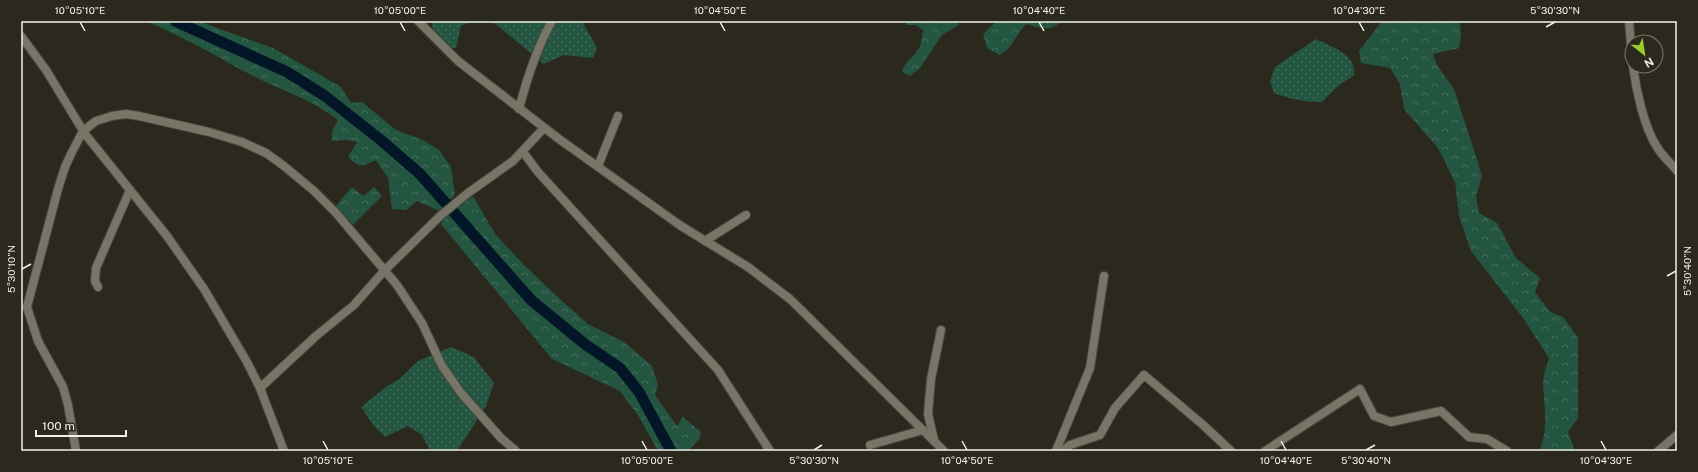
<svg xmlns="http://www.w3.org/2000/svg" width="1698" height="472" viewBox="0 0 1698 472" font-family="'Public Sans',sans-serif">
  <defs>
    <pattern id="grass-dots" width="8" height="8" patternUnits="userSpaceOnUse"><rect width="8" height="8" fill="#235541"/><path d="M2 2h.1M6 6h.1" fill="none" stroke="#436e5c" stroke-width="1.8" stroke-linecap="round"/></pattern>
    <pattern id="forest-crowns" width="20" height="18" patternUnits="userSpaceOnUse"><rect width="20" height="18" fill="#235541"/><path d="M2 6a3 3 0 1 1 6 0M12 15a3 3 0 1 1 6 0" fill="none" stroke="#436e5c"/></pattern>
  </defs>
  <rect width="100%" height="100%" fill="#2b281d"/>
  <!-- grass -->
  <g fill="url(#grass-dots)">
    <polygon points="432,21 474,21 461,26 456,48 450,48 433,35"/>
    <polygon points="489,21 582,21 597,48 593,58 564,55 544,64 497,25"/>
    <path d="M 1316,39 C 1331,47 1357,54 1354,75 L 1338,86 L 1322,102 C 1305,102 1290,99 1274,93 L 1270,81 L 1275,67 Z"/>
    <polygon points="451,347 474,357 494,383 486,406 457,451 430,451 422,435 408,426 385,437 373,425 361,407 386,387 401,378 418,361"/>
  </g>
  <!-- forest -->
  <g fill="url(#forest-crowns)">
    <path d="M 145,21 L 198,21 L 273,48 L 341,87 L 351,103 L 362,102 L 396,130 L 423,140 L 439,150 L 451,167 L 455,195 L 439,211 L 417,201 L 406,210 L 392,209 L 388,178 L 376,160 C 362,167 359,168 348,157 L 357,142 L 347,140 L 332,141 L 332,131 L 338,120 C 314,101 284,91 257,78 C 220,59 184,36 145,21 Z"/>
    <path d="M 907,21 L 956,21 L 959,25 L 942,35 L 920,68 L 910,76 L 902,72 C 906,60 910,60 917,51 C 922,45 922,37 923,30 L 916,25 L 906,25 Z"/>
    <path d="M 997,21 L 1062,21 C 1050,33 1040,28 1026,24 C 1016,34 1012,50 999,55 L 987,48 L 983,34 Z"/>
    <path d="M 1382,21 L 1460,21 L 1461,35 L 1459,48 L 1433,54 L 1437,65 L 1454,89 L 1475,153 L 1482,176 L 1476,196 L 1479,213 L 1497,223 L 1516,258 L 1540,278 L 1535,292 L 1550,312 L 1563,317 L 1578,338 L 1578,418 L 1568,432 L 1575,451 L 1539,451 C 1549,430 1544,405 1543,383 C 1543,375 1547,366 1549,358 L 1523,318 L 1471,251 L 1459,216 L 1455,182 L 1438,148 L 1404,109 L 1400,84 L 1390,68 L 1361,63 L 1359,51 Z"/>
    <polygon points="352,187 363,196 374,187 382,196 353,225 335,207"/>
    <polygon points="473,196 495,234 524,265 561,300 588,324 624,342 652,366 658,385 655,395 677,426 683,417 701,432 700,438 688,451 658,451 639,417 620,391 552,359 441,224 445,217"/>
  </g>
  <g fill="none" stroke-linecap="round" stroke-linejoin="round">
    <!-- river -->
    <polyline stroke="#021627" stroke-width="11" points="175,21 287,72 325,96 382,141 420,174 531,300 586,345 620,368 639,392 671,451"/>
    <defs>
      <g id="minor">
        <polyline points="418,21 458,61 559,139 681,226 748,267 790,299 944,451"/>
        <polyline points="1629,21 1632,57"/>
        <polyline points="21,36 46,70 85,134 167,236 204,289 247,362 260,388 284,451"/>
        <path d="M 1633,66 C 1636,90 1644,127 1657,147 C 1662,156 1671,163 1677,171"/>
        <path d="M 519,109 C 527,78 536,49 552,21"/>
        <polyline points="523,152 538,172 718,370 770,451"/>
        <polyline points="598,166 618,116"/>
        <polyline points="705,241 746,215"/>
        <polyline points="98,287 95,281 96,268 130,190"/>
        <polyline points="260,388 316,336 354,305 384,271 440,216 468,193 513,161 544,128"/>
        <polyline points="934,440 928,414 931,379 941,330"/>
        <polyline points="870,445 923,430"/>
        <polyline points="76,451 68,405 63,387 38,341 27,307 58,189 65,167 72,152 83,131 96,121 112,116 126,114 139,116 209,132 242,142 266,153 284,166 314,191 336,213 397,285 422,323 442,366 461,393 501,438 516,451"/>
        <polyline points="1056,451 1090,368 1104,276"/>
        <polyline points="1063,451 1070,445 1100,435 1115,408 1144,375 1202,424 1231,451"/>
        <polyline points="1265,451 1360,389 1374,416 1391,422 1441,411 1469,437 1487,439 1507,451"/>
        <polyline points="1658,451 1677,435"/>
      </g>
    </defs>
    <!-- minor casing -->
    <use href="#minor" stroke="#49473d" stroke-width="10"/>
    <!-- minor -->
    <use href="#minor" stroke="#777468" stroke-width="8"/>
  </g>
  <!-- ticks -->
  <path fill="none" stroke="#f2f1e9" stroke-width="1.5" d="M 80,22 L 85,31M 400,22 L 405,31M 720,22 L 725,31M 1039,22 L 1044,31M 1359,22 L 1364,31M 1546,27 L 1555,22M 22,269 L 31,264M 1667,276 L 1676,271M 323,441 L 328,450M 642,441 L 647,450M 962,441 L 967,450M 1281,441 L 1286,450M 1601,441 L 1606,450M 814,450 L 822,445M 1366,450 L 1375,445"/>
  <!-- border -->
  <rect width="1698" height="472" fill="none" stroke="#2b281d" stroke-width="44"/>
  <!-- north arrow -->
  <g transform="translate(1644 54) rotate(150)"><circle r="19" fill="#2b281d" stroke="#7b786f"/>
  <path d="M0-3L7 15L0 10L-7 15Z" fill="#9eca2f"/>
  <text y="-6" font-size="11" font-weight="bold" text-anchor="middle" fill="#f2f1e9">N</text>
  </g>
  <!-- scale -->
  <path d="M36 430v6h90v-6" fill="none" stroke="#f2f1e9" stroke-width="2"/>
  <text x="42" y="430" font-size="12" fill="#f2f1e9" stroke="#2b281d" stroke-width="3" paint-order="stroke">100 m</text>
  <rect x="22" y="22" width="1654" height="428" fill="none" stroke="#f2f1e9" stroke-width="1.5"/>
  <g font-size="10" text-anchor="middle" fill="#f2f1e9">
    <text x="80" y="14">10°05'10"E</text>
    <text x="400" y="14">10°05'00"E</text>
    <text x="720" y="14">10°04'50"E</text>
    <text x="1039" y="14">10°04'40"E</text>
    <text x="1359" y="14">10°04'30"E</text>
    <text x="1555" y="14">5°30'30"N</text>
    <text transform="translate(11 269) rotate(-90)" y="4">5°30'10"N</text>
    <text transform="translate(1687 271) rotate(-90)" y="4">5°30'40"N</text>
    <text x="328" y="464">10°05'10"E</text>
    <text x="647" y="464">10°05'00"E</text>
    <text x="814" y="464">5°30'30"N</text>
    <text x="967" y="464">10°04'50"E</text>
    <text x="1286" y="464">10°04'40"E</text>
    <text x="1366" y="464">5°30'40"N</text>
    <text x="1606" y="464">10°04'30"E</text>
  </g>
</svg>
